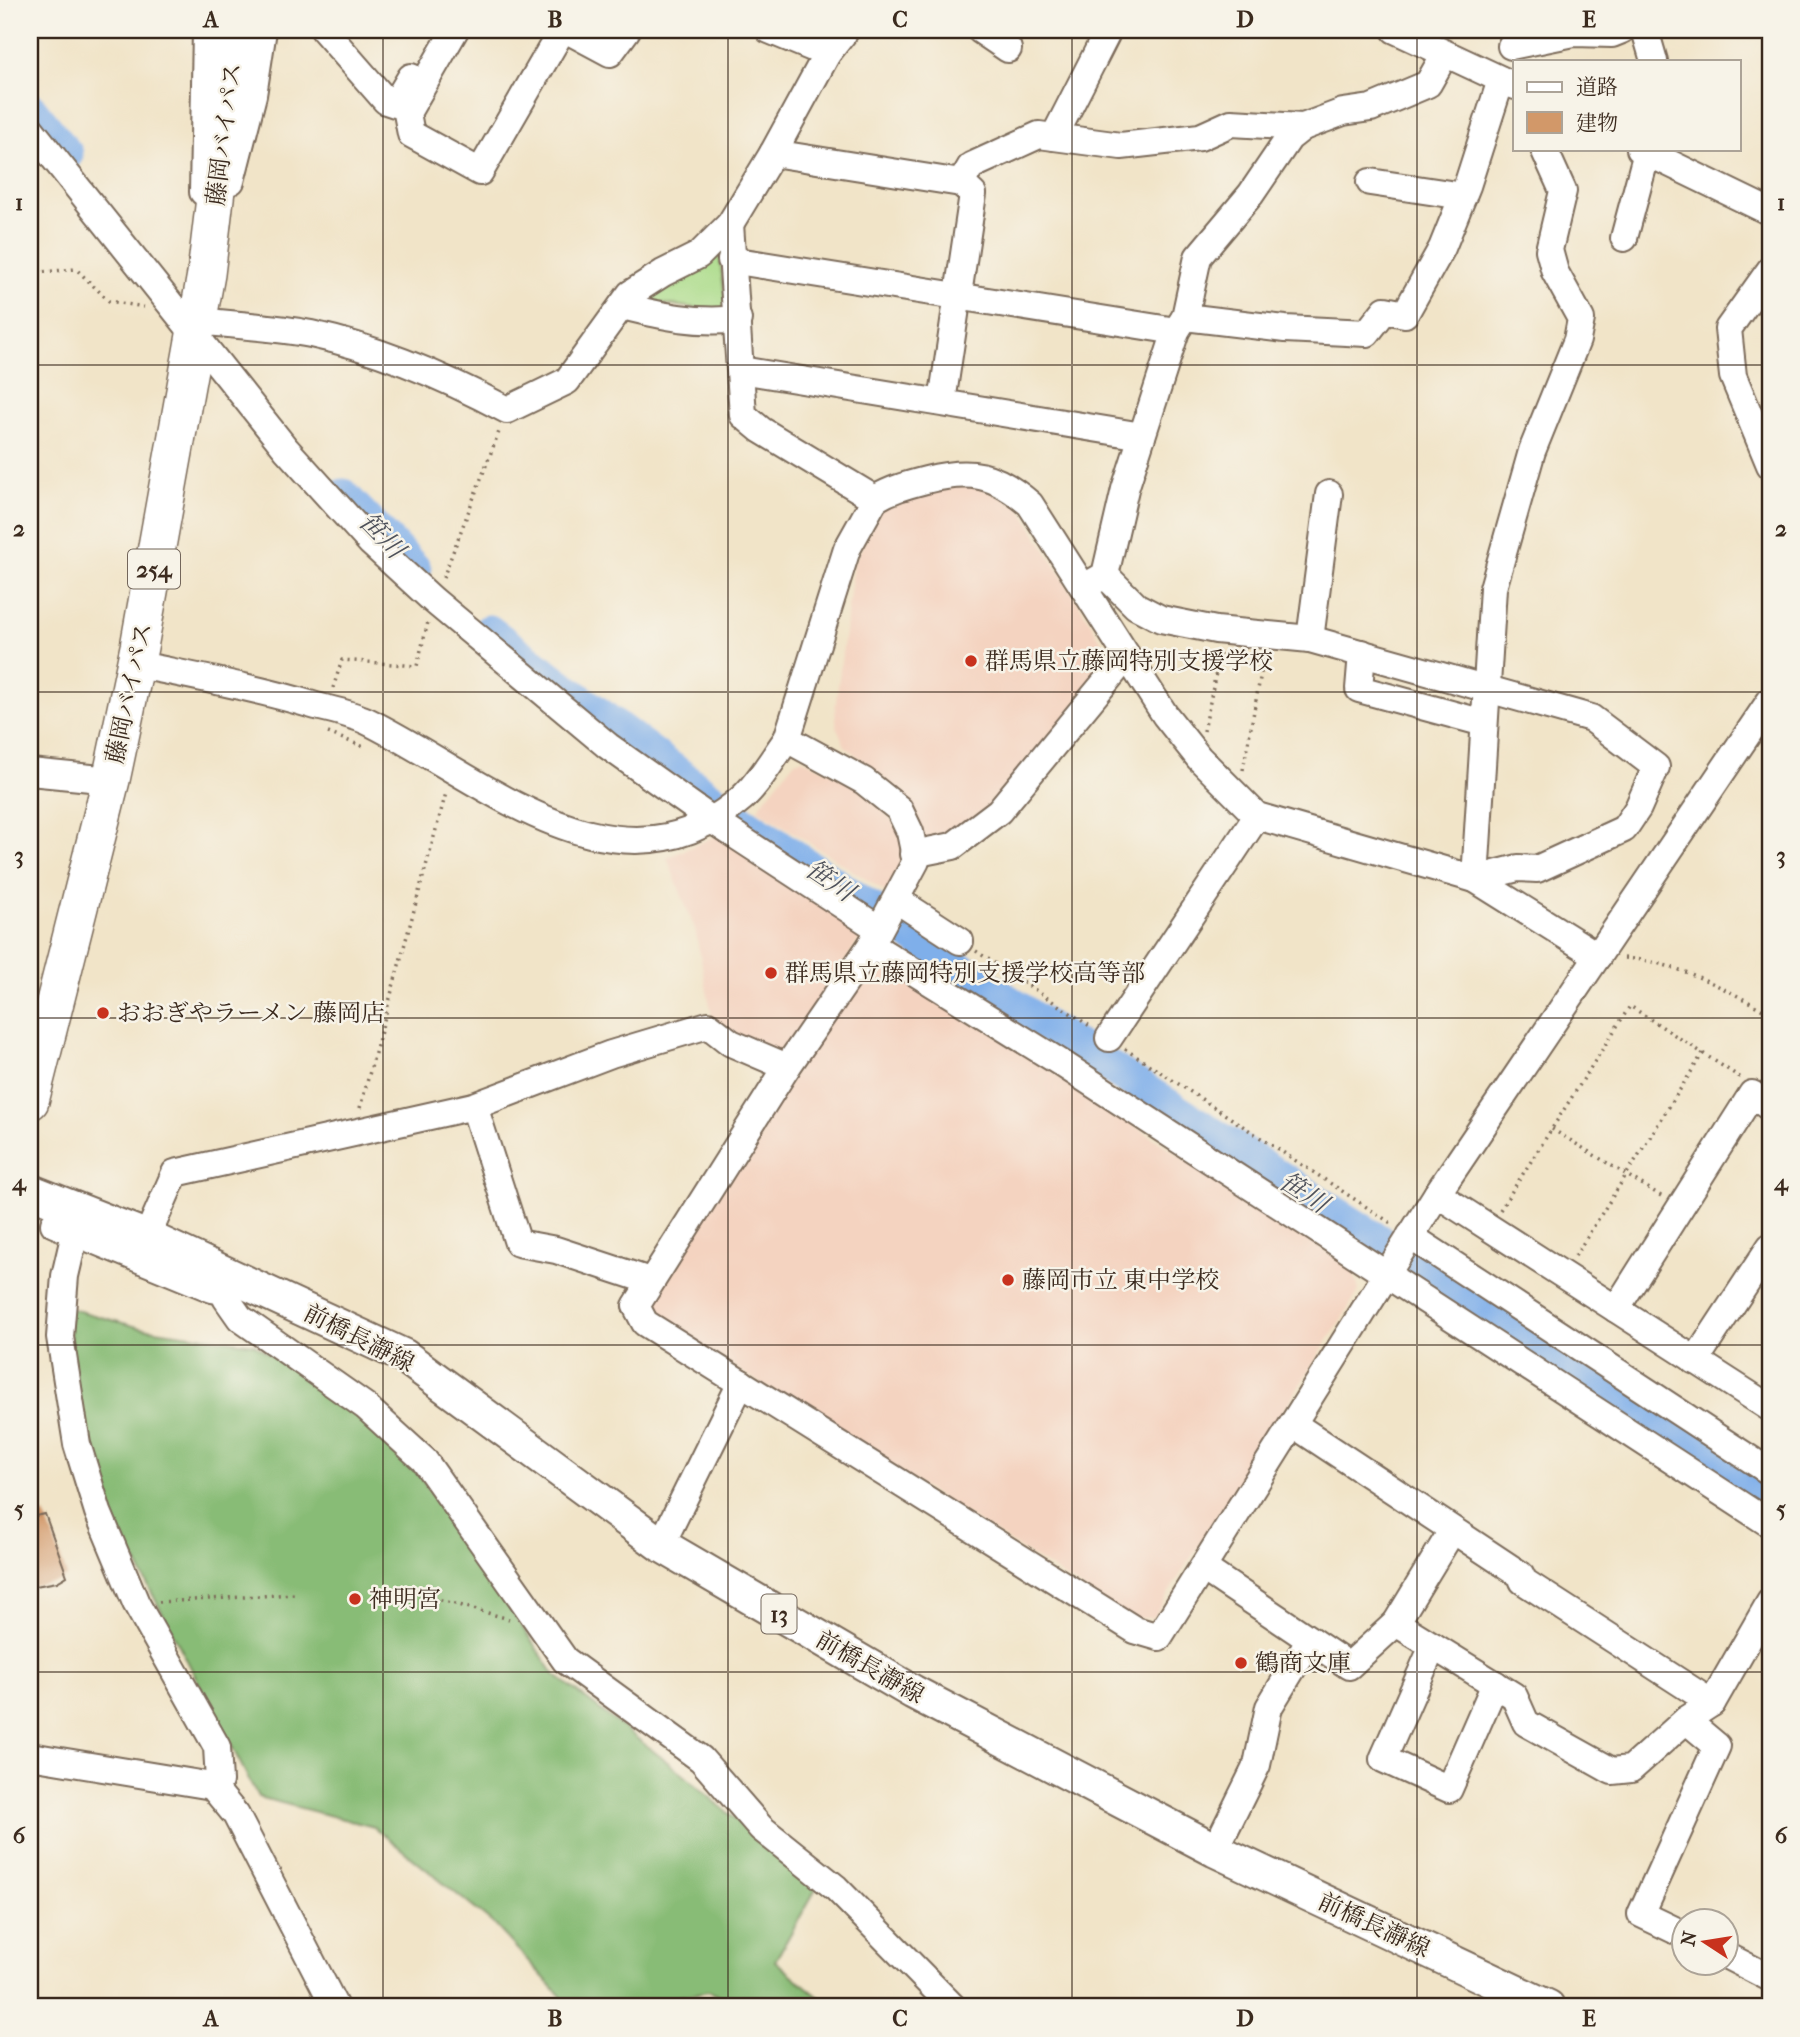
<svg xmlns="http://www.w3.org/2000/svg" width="1800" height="2037" viewBox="0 0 1800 2037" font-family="'IM FELL French Canon','Noto Serif JP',serif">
  <rect width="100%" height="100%" fill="#f7f3e8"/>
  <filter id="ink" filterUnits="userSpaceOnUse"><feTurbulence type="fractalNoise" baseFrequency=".0143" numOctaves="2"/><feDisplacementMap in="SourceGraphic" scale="14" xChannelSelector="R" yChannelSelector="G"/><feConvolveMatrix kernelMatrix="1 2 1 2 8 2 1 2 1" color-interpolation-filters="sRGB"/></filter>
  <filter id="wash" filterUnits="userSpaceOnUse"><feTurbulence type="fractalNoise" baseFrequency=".00686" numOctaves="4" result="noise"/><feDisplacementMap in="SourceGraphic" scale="28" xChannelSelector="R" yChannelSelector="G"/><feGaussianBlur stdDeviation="1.57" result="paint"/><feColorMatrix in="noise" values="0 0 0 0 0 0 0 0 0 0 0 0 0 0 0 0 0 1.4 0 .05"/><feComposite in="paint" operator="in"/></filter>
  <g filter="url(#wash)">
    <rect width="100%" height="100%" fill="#f1e4c8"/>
    <!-- built -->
    <g fill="#f4d3c0">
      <polygon points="960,478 1019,506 1104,645 1097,677 995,805 954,832 931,843 920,839 899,792 845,746 837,728 835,709 854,562 888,496"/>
      <polygon points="802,759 863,787 900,831 905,867 892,896 757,809 795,761"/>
      <polygon points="722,833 866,929 784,1056 734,1035 712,1017 695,929 667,858"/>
      <polygon points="867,961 883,961 1353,1269 1359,1291 1153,1618 1129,1618 651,1314 646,1301"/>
    </g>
    <!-- green -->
    <polygon fill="#abdc8a" stroke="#738354" stroke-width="2" points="718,246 727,312 633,300"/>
    <!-- forest -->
    <polygon fill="#88bc76" stroke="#62734a" stroke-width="2" points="68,1308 141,1328 254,1344 363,1414 413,1466 554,1674 684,1775 816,1889 775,1961 831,2007 742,2007 709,1991 624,2007 571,2007 495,1925 374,1827 258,1797 102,1497 76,1415"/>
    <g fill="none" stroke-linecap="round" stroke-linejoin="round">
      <!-- river -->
      <g stroke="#7fafea" stroke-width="33">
        <polyline points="30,108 67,154"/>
        <polyline points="343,495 415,569"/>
        <polyline points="489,631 735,816 1041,1023 1770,1492"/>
      </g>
    </g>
    <g id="blocks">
      <!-- building -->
      <polygon fill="#d29869" points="45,1514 67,1576 57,1582 30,1587 30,1517"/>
    </g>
  </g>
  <g filter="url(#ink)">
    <use href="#blocks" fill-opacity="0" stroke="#7b6b5a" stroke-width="2"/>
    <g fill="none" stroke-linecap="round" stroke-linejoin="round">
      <defs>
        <g id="minor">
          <polyline points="324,30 386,101 395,104 411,77"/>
          <polyline points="455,30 407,113 411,134 480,172 562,30"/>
          <polyline points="567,30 610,53 627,30"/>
          <polyline points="769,30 827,54"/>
          <polyline points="980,30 1008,49"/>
          <polyline points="1395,30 1515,86"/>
          <polyline points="1645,30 1654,61"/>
          <polyline points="1511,46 1574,33 1612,34 1622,30"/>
          <polyline points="30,128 286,449 371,543 433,600 608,746 712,820 879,929"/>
          <polyline points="1054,137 1106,35"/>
          <polyline points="1544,149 1563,191 1549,250 1555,272 1581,319 1577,340 1532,451 1493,588 1475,879 1598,956"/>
          <polyline points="1640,149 1770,212"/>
          <polyline points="773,153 961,183 971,166 1039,135 1121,146 1200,137 1231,123 1303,127"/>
          <polyline points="231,181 253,95 263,30"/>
          <polyline points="1370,182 1463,196"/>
          <polyline points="203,192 206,30"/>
          <polyline points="730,224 743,415 761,430 875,499 847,549 787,739 864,781 899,809 910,832 916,861 871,945 787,1067 636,1306 645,1323 1135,1630 1159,1637 1437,1194 1770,701"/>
          <polyline points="1624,238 1647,152"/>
          <polyline points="731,260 1176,331"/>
          <polyline points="1770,270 1728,329 1733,376 1770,465"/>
          <path d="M 622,306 C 662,316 697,324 738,319"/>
          <polyline points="1185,317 1285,329 1367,333 1385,310 1405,314 1442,248 1467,186 1501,80"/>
          <path d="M 198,321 C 235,325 275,327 311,334 C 381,349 445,377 507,410 L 567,381 L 630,294 L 663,273 L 699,255 L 730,224 L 773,153 L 827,54 L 846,30"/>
          <polyline points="741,370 1142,436"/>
          <polyline points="942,402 973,194 961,183"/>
          <path d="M 875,499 C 891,489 907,485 926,480 C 971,469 994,473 1030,504 L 1127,656 L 999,811 L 953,846 L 913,854"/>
          <polyline points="1105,575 1136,606 1161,619 1216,630 1310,639 1591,718 1656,767 1638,808 1624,829 1537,869 1518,868 1475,879 1257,816 1199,758 1165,715 1127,656"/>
          <polyline points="1084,587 1105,575 1125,489 1176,331 1185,317 1198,257 1251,194 1289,138 1303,127 1343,112 1371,108 1428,84 1445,54"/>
          <polyline points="1310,639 1329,494"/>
          <polyline points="1362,653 1359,689 1484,723"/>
          <path d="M 135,664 C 196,677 257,688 316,706 C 333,710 351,714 367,721 C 480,776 618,907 742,798 C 759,783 773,758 787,739"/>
          <polyline points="30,772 111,780"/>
          <polyline points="897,900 960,941"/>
          <polyline points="871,945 1061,1063 1770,1524"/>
          <polyline points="1109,1038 1257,816"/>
          <polyline points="474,1106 518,1243 556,1250 650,1281"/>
          <polyline points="1437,1194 1770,1408"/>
          <polyline points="54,1224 212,1289 228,1291"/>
          <polyline points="75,1233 65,1276 60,1337 77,1444 98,1512 136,1603 217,1747 219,1781 212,1786"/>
          <polyline points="1410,1236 1770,1472"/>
          <polyline points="147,1237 175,1173 474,1106 611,1054 708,1025 731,1043 787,1067"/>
          <polyline points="231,1276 226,1298 240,1318 365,1406 424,1460 565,1660 701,1759 761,1828 836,1888 953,2007"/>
          <polyline points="1616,1309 1752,1094 1770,1108"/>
          <polyline points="1695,1361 1770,1247"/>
          <polyline points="1293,1424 1521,1575 1523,1581 1712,1703"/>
          <polyline points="661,1545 741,1383"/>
          <polyline points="1203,1568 1349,1666 1396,1623 1514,1696 1526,1723 1612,1771 1631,1769 1686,1720 1712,1703 1770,1602"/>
          <polyline points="1396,1623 1452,1531"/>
          <polyline points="1433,1646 1383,1759 1449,1789 1495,1684"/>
          <polyline points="30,1756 212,1786 236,1815 335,2007"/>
          <polyline points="1215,1850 1257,1765 1269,1707 1310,1640"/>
          <polyline points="1685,1935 1641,1914 1717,1746 1686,1720"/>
          <polyline points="1727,1956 1770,1978"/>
        </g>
        <polyline id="major" points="30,1191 147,1237 404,1356 661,1545 913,1692 1215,1850 1548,2007"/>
        <polyline id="highway" points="30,1101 111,780 139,647 206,274 235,30"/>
      </defs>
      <!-- minor casing -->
      <use href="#minor" stroke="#7b6b5a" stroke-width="30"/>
      <!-- major casing -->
      <use href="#major" stroke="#7b6b5a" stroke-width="37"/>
      <!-- highway casing -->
      <use href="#highway" stroke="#7b6b5a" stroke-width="40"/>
      <!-- path -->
      <g stroke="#7b6b5a" stroke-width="3.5" stroke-dasharray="2 5" stroke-linecap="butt">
        <polyline points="30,273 76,269 109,301 144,307"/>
        <polyline points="443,578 500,429"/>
        <polyline points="333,688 342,660 417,666 428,622"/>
        <polyline points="1204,731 1220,653"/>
        <polyline points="328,733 367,748"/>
        <polyline points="1243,770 1264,657"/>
        <polyline points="976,951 1093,1028"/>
        <path d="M 1624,958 C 1677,962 1725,988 1770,1014"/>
        <polyline points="1125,1049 1394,1225"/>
        <polyline points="360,1108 446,793"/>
        <polyline points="1552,1129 1661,1196"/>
        <polyline points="1500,1210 1630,1006 1741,1078"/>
        <polyline points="1575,1256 1703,1053"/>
        <polyline points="427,1596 509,1619"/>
        <polyline points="159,1602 294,1594"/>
        <polyline points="874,2007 885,2001 920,2003"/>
      </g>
      <!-- minor -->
      <use href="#minor" stroke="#fff" stroke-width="26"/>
      <!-- major -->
      <use href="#major" stroke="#fff" stroke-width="33"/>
      <!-- highway -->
      <use href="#highway" stroke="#fff" stroke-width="37"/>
    </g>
  </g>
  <!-- grid -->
  <path fill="none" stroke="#3b2a1e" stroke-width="2" stroke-opacity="0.55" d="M 383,30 L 383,2007M 728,30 L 728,2007M 1072,30 L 1072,2007M 1417,30 L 1417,2007M 30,365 L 1770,365M 30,692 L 1770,692M 30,1018 L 1770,1018M 30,1345 L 1770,1345M 30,1672 L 1770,1672"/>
  <!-- markers -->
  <g fill="#c8321e" stroke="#f7f3e8" stroke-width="2.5">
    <circle cx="971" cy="661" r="7"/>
    <circle cx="771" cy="973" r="7"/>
    <circle cx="103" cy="1013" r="7"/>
    <circle cx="1008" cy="1280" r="7"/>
    <circle cx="355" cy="1599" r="7"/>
    <circle cx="1241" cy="1663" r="7"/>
  </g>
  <g text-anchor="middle" stroke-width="5" stroke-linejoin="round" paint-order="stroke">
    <!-- shield labels -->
    <g fill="#f7f3e8" stroke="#73665b" stroke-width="2">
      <rect x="128" y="549.5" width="52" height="39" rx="5"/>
      <rect x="761.5" y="1594.5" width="35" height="39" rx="5"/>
    </g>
    <g font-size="23" font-weight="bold" fill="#3b2a1e">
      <text x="154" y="577">254</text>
      <text x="779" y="1622">13</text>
    </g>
    <!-- street labels -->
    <g font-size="24" fill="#3b2a1e" stroke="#f7f3e8">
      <text transform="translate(224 134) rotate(-83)" y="8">藤岡バイパス</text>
      <text transform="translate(129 693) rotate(-78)" y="8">藤岡バイパス</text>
      <text transform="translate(359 1338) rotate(27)" y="8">前橋長瀞線</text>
      <text transform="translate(870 1667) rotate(30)" y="8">前橋長瀞線</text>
      <text transform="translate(1374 1925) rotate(25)" y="8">前橋長瀞線</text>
    </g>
    <!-- poi labels -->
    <g font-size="24" fill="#3b2a1e" stroke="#f7f3e8" text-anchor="start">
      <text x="985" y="669">群馬県立藤岡特別支援学校</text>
      <text x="785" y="981">群馬県立藤岡特別支援学校高等部</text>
      <text x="117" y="1021">おおぎやラーメン 藤岡店</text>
      <text x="1022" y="1288">藤岡市立 東中学校</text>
      <text x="369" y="1607">神明宮</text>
      <text x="1255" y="1671">鶴商文庫</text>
    </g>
    <!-- water labels -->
    <g font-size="26" font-style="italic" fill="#4f525b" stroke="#f7f3e8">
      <text transform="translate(382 535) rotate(46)" y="9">笹川</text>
      <text transform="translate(830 880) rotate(34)" y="9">笹川</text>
      <text transform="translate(1304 1192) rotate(33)" y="9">笹川</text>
    </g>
  </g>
  <!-- margin -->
  <rect width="1800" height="2037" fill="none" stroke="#f7f3e8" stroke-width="77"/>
  <!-- legend -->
  <rect x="1513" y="60" width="228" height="91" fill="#f7f3e8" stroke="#aca397" stroke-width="2"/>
  <rect x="1527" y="82" width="35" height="10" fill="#ffffff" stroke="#aca397" stroke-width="2"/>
  <text x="1576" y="94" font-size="21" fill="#3b2a1e">道路</text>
  <rect x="1527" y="112" width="35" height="21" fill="#d29869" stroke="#aca397" stroke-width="2"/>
  <text x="1576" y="130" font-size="21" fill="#3b2a1e">建物</text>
  <!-- north arrow -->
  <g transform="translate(1705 1942) rotate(282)"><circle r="33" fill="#f7f3e8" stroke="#aca397" stroke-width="2"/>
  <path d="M0-5L12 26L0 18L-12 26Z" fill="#c8321e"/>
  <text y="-10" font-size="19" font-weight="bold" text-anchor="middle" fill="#3b2a1e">N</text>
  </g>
  <rect x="38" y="38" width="1724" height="1960" fill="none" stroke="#3b2a1e" stroke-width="2.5"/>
  <g font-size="23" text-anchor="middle" font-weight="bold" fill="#3b2a1e">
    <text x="211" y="27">A</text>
    <text x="555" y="27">B</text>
    <text x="900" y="27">C</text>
    <text x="1245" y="27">D</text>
    <text x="1589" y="27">E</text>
    <text x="19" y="210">1</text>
    <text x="1781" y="210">1</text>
    <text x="19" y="536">2</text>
    <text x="1781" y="536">2</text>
    <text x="19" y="863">3</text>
    <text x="1781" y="863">3</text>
    <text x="19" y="1190">4</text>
    <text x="1781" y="1190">4</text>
    <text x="19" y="1516">5</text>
    <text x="1781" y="1516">5</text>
    <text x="19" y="1843">6</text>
    <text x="1781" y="1843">6</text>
    <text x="211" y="2026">A</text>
    <text x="555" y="2026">B</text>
    <text x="900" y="2026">C</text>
    <text x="1245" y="2026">D</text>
    <text x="1589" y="2026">E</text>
  </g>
</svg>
